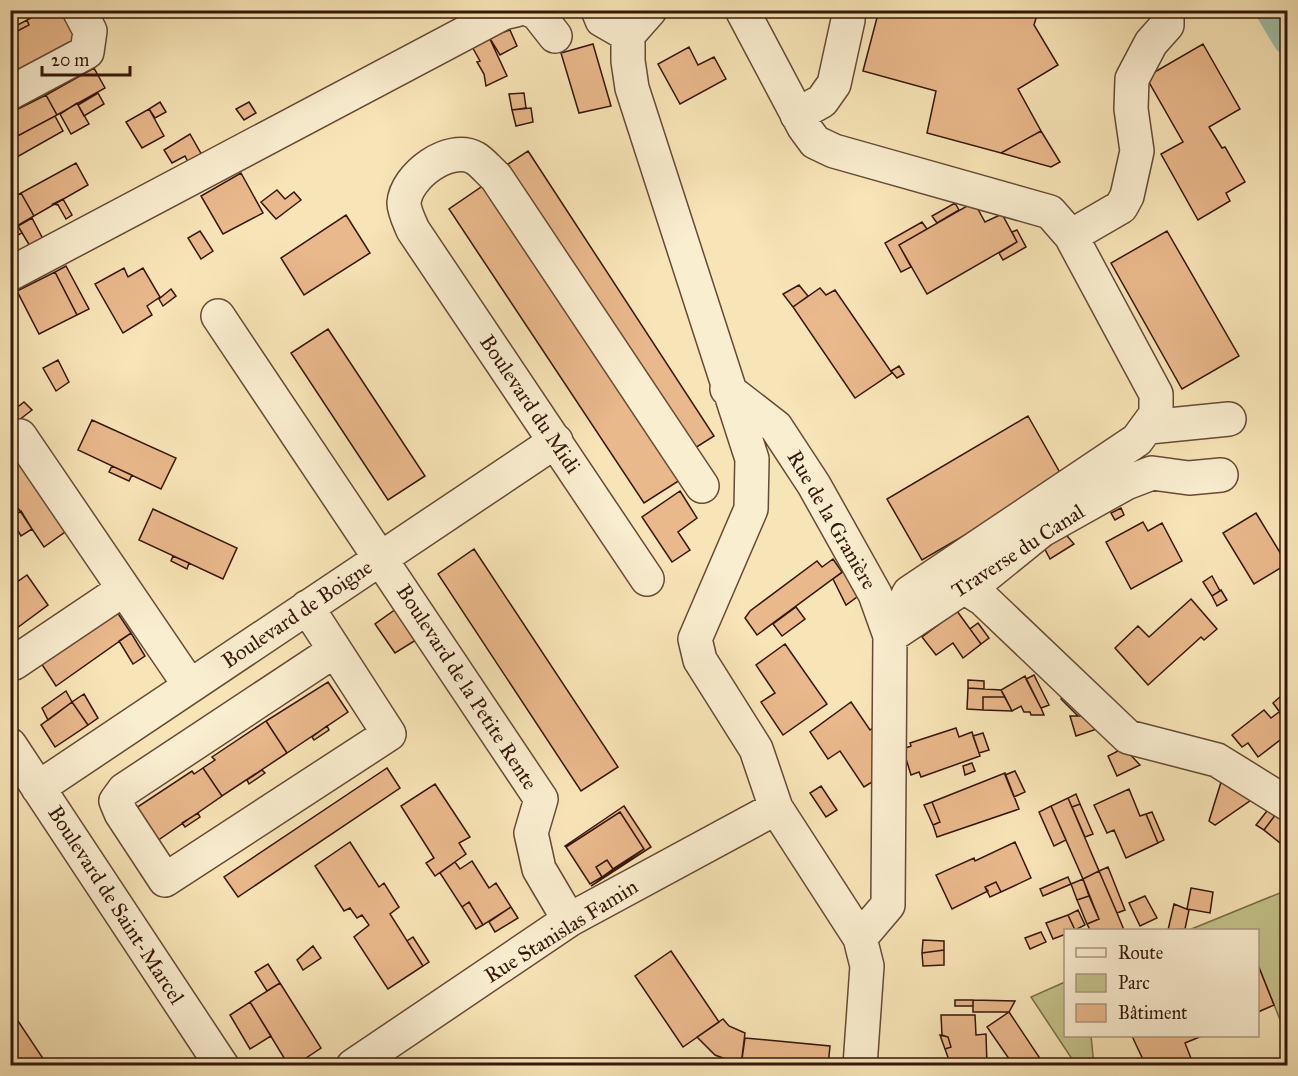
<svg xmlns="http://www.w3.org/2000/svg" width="1298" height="1076" viewBox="0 0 1298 1076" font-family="'IM FELL Great Primer',serif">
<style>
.green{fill:#c4c28a;stroke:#7c6c4a;stroke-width:1.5}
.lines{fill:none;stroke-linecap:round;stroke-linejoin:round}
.canal{stroke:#9ebfaa;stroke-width:30}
.building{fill:#eab98b;stroke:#35160a;stroke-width:1.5}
.minor-casing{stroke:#664a35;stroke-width:36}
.minor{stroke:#faeed0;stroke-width:33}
.labels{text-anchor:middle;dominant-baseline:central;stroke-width:4.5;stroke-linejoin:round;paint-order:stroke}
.street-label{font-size:21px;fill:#35160a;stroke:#faeed0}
</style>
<rect width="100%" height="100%" fill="#f8e5b7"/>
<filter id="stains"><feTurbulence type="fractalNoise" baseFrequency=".00333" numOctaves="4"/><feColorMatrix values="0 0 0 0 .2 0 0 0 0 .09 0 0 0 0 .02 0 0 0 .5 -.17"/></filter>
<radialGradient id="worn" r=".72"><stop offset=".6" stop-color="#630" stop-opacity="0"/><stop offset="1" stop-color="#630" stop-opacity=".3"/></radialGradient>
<!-- green -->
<path class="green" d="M1287 890V1037L1258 965V930H1189Z
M1065 982 1066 1036H1091L1094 1065H1076L1031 997Z"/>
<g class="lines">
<!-- canal -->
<path class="canal" d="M1270 10 1288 40"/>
</g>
<!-- building -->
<path class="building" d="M47 10H66L80 38 10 76V35L29 25 27 20 40 13 42 16 48 13Z
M879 10H1027L1037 15 1034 25 1058 65 1018 89 1041 131 1001 153 927 133 936 91 863 71Z
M27 20 29 25 10 35V29Z
M510 30 517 46 500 55 489 37Z
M489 37 507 76 486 86 484 74 477 62 480 61 470 43Z
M593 44 611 106 579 113 561 53Z
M1203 44 1240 109 1209 127 1222 148 1225 147 1245 182 1226 193 1230 201 1198 220 1161 154 1183 142 1146 77Z
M689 47 698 65 714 57 726 79 680 104 658 64Z
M94 68 105 88 57 115 46 95Z
M98 93 104 104 84 116 78 105Z
M524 93 526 108 512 110 509 94Z
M46 95 57 115 10 140V113Z
M160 102 166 112 155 118 149 109Z
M249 102 256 113 244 120 236 109Z
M77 103 89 124 71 134 60 114Z
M531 108 533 122 516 126 512 110Z
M149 109 164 136 142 148 126 122Z
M55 116 63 131 10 161V140Z
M1041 131 1060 162 1051 167 1001 153Z
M190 134 203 157 189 164 185 156 172 163 164 150Z
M528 151 714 436 692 450 505 166Z
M76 163 88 185 34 216 21 193Z
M241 173 263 213 223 234 201 196Z
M484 185 680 480 644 503 449 209Z
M277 190 285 199 294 192 301 200 276 219 261 202Z
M21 193 34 216 10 230V199Z
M63 199 72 215 66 219 58 205 53 204Z
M974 202 985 222 1002 214 1017 242 927 294 899 245Z
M955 203 959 210 937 223 932 216Z
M346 215 370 253 304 295 281 258Z
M32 218 44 241 31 248 18 226Z
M922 222 927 229 899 245 911 267 901 272 885 243Z
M18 226 22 233 10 239V230Z
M1017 230 1026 247 1003 260 999 253 1017 242 1012 232Z
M200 231 213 251 201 259 188 238Z
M1167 231 1239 356 1182 389 1111 263Z
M66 266 89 309 77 315 55 272Z
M124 268 128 277 143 268 160 297 147 306 152 315 123 333 95 284Z
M55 272 77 315 39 334 17 291Z
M799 285 808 296 793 307 783 294Z
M820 288 826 295 835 290 892 373 855 398 793 307Z
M171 289 176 296 163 306 159 299Z
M328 329 425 476 388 500 291 353Z
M58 360 69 382 56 391 43 368Z
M899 366 904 374 897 378 891 371Z
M24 402 32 410 10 427V413Z
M1028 416 1063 478 922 560 887 499Z
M92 420 176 458 161 489 78 450Z
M10 449 65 532 44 547 10 496Z
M112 466 132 475 129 481 109 472Z
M680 491 697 518 678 532 690 550 672 562 642 517Z
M1121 508 1124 515 1115 520 1111 513Z
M153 509 237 548 223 579 139 540Z
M21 511 32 529 21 536 11 519Z
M1256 513 1287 564 1254 584 1223 533Z
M1143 522 1148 531 1162 523 1182 561 1131 589 1106 542Z
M1062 530 1074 544 1050 559 1040 540Z
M474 549 618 767 581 791 438 574Z
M173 556 189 563 187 569 171 561Z
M833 559 842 572 757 635 745 618 750 611 817 561 822 567Z
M10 561 16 570 10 574Z
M847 569 861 594 846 605 833 579Z
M27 575 48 605 17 628 10 619V587Z
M1212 576 1220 591 1212 596 1203 582Z
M1221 590 1227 600 1217 606 1212 596Z
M1191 599 1217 629 1204 640 1201 637 1148 685 1115 648 1138 626 1149 637Z
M796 607 805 619 782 636 773 624Z
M396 609 416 640 395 653 375 624Z
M957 611 981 644 963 658 953 643 936 655 922 637Z
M117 612 131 633 56 686 41 663Z
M978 623 989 638 981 644 970 629Z
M131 633 145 656 133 664 119 641Z
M785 644 827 704 783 735 761 702 775 693 756 665Z
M1034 675 1049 705 1041 708 1026 679Z
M1025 676 1041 708 1044 715H1031L1030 712H1024L1021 706 1012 711 1001 690Z
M968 680 984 681V689L968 688Z
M328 682 348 712 287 753 266 721Z
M968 688 1001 690 1005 697H983V710L967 709Z
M1070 690 1097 716H1078L1061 699Z
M66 691 72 702 48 720 42 708Z
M84 694 98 718 88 725 72 702Z
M1281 696 1288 706V723L1273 703Z
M983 697H1005L1012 711 983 710Z
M72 702 88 725 55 747 41 725Z
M851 702 870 730 883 720 885 774 864 787 840 751 828 759 810 732Z
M1264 710 1271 718 1279 712 1288 723V734L1258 757 1248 743 1242 747 1232 735Z
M1070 716H1097L1106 726 1076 736Z
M266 721 287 753 222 796 203 768 215 760 212 757Z
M327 726 329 730 314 740 312 737Z
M956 728 959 737 972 732 980 756 921 777 919 772 911 775 903 749 911 746 910 743Z
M983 733 989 750 979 753 973 736Z
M1124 748 1140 765 1117 776 1108 756Z
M972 763 975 771 965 775 963 766Z
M203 768 222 796 157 841 136 808 192 771 194 774Z
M387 768 400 788 238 897 224 877Z
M262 770 265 773 249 784 247 780Z
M1015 771 1025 792 1014 797 1005 775Z
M1005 773 1019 809 937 837 933 825 940 822 932 802Z
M1222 779 1254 798 1215 825 1209 821Z
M435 784 470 837 459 843 466 854 435 876 426 863 434 858 401 806Z
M821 786 837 810 826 817 810 793Z
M1129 789 1140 816 1146 814 1158 843 1126 858 1114 830 1107 833 1094 805Z
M1076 794 1080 804 1072 807 1068 798Z
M1068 798 1099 871 1083 879 1051 806Z
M932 802 940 822 933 825 924 805Z
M1274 802 1282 806 1264 830 1256 825Z
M1080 804 1093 834 1085 837 1072 807Z
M624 806 651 847 591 886 644 849 620 812 566 847 565 846Z
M1051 806 1066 840 1054 846 1039 812Z
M1282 806 1288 811 1285 847 1264 830Z
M620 812 644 849 613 869 607 860 596 867 602 877 590 884 566 847Z
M1152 812 1164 840 1158 843 1146 814Z
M198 813 200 817 185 827 182 823Z
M350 842 379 887 384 883 399 907 390 914 423 966 388 989 354 937 369 925 362 915 357 918 350 908 344 911 315 866Z
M1015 842 1031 878 1001 892 996 882 985 887 988 891 952 909 936 875 974 858 975 861Z
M607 860 613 869 602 877 596 867Z
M472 861 489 888 496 883 511 907 483 925 469 902 462 907 440 873 455 862 460 869Z
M1108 867 1125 910 1117 913 1099 871Z
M1099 871 1117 913 1124 930H1090L1087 924 1099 919 1083 879Z
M1068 877 1071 884 1043 896 1040 889Z
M1083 879 1089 896 1077 900 1071 884Z
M996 882 1001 892 990 897 985 887Z
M1191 888 1213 892 1210 913 1187 909Z
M1089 896 1099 919 1087 924 1077 900Z
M1145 896 1157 918 1140 926 1129 903Z
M469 902 483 925 476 929 462 907Z
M1174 904 1189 910 1185 929 1168 930Z
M511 907 518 918 495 932 489 922Z
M1078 910 1085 925 1075 930 1068 915Z
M1068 915 1075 930H1066V934L1053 939 1046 923Z
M1041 932 1046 942 1030 949 1025 938Z
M413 937 429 962 423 966 407 941Z
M923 940 944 941V950L922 953Z
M313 946 321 958 303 970 297 960Z
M944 950V965L923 966 922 953Z
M671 951 719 1022 683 1047 635 976Z
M268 964 280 983 267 991 255 972Z
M1258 965 1274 1005 1258 1012Z
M280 983 321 1048 294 1066H289L250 1002Z
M955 1000H973V1006H955Z
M973 1000 1015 1001 1009 1012H973Z
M250 1002 271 1036 250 1049 230 1015Z
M10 1009 48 1066H10Z
M1009 1012 1045 1066H1014L987 1027Z
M941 1015H975L976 1035 986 1034 987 1066H951L945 1049 951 1047 948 1037 942 1035Z
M723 1019 729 1026 745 1033 741 1065 715 1055 697 1037Z
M940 1035 948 1037 951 1047 945 1049Z
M1132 1036H1202L1185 1043 1194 1066H1146Z
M745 1038 830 1046 828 1066H741Z
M1009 1059 1014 1066H993Z"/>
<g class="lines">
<!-- minor casing -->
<g class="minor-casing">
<path id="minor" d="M530 10 537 13 555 36
M598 10 602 20 628 35
M650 10 628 35V61L632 88 752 459 751 509 695 639 700 660 756 749 776 808 860 938 867 966 860 1066
M742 10 804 127 815 142 834 151 1050 212 1071 236 1156 394V414L1137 440 909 593 890 636
M10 93 87 52 90 31 79 10
M797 115 822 101 834 84 848 20
M1071 236 1121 207 1127 196 1137 151 1131 109 1132 79 1151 43 1167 25V10
M10 274 503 13 516 10
M218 316 541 799 531 833 539 869 569 920
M727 389 776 427 814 485 875 594 890 636 888 905 860 938
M1149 427 1229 419
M20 436 190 686
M647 579 413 230C410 223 404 211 404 203 406 176 449 144 475 158 482 162 490 172 496 177L702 486
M964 587 983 599 1128 737 1217 760 1288 804
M307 607 389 734 165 880 121 813 116 801 124 790 334 651
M892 635 964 587 979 581 1042 530 1126 483 1152 473 1189 478 1221 475
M14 663 124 589
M10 745 222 1066
M38 788 556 441
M353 1066 569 920 776 808"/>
</g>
<!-- minor -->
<use href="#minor" class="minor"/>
</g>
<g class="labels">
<!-- street labels -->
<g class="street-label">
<text transform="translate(530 404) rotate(56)">Boulevard du Midi</text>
<text transform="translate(832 520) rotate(60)">Rue de la Granière</text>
<text transform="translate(1018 551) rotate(-33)">Traverse du Canal</text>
<text transform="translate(297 614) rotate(-34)">Boulevard de Boigne</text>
<text transform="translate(467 687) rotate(57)">Boulevard de la Petite Rente</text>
<text transform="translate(116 905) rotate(57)">Boulevard de Saint-Marcel</text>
<text transform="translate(561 931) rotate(-32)">Rue Stanislas Famin</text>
</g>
</g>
<!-- margin -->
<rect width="1298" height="1076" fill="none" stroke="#f8e5b7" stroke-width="36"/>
<rect x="12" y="12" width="1274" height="1052" fill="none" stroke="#35160a" stroke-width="3"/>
<rect x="18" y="18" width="1262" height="1040" fill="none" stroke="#35160a" stroke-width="1.5"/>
<!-- legend -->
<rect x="1064" y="929" width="195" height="108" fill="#faeed0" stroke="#ab9881" stroke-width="1.5"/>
<rect x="1076" y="948" width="30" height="9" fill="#faeed0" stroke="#ab9881" stroke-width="1.5"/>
<text x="1118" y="959" font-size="18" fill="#35160a">Route</text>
<rect x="1076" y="974" width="30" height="18" fill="#c4c28a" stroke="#ab9881" stroke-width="1.5"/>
<text x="1118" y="989" font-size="18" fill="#35160a">Parc</text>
<rect x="1076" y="1004" width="30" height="18" fill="#eab98b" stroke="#ab9881" stroke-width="1.5"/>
<text x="1118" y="1019" font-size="18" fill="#35160a">Bâtiment</text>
<!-- scale -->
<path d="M42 66v9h88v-9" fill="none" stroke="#35160a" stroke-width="3"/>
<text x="51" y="66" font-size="18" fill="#35160a" stroke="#faeed0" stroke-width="4.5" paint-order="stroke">20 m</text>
<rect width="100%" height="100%" filter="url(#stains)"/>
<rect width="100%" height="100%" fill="url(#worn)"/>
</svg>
